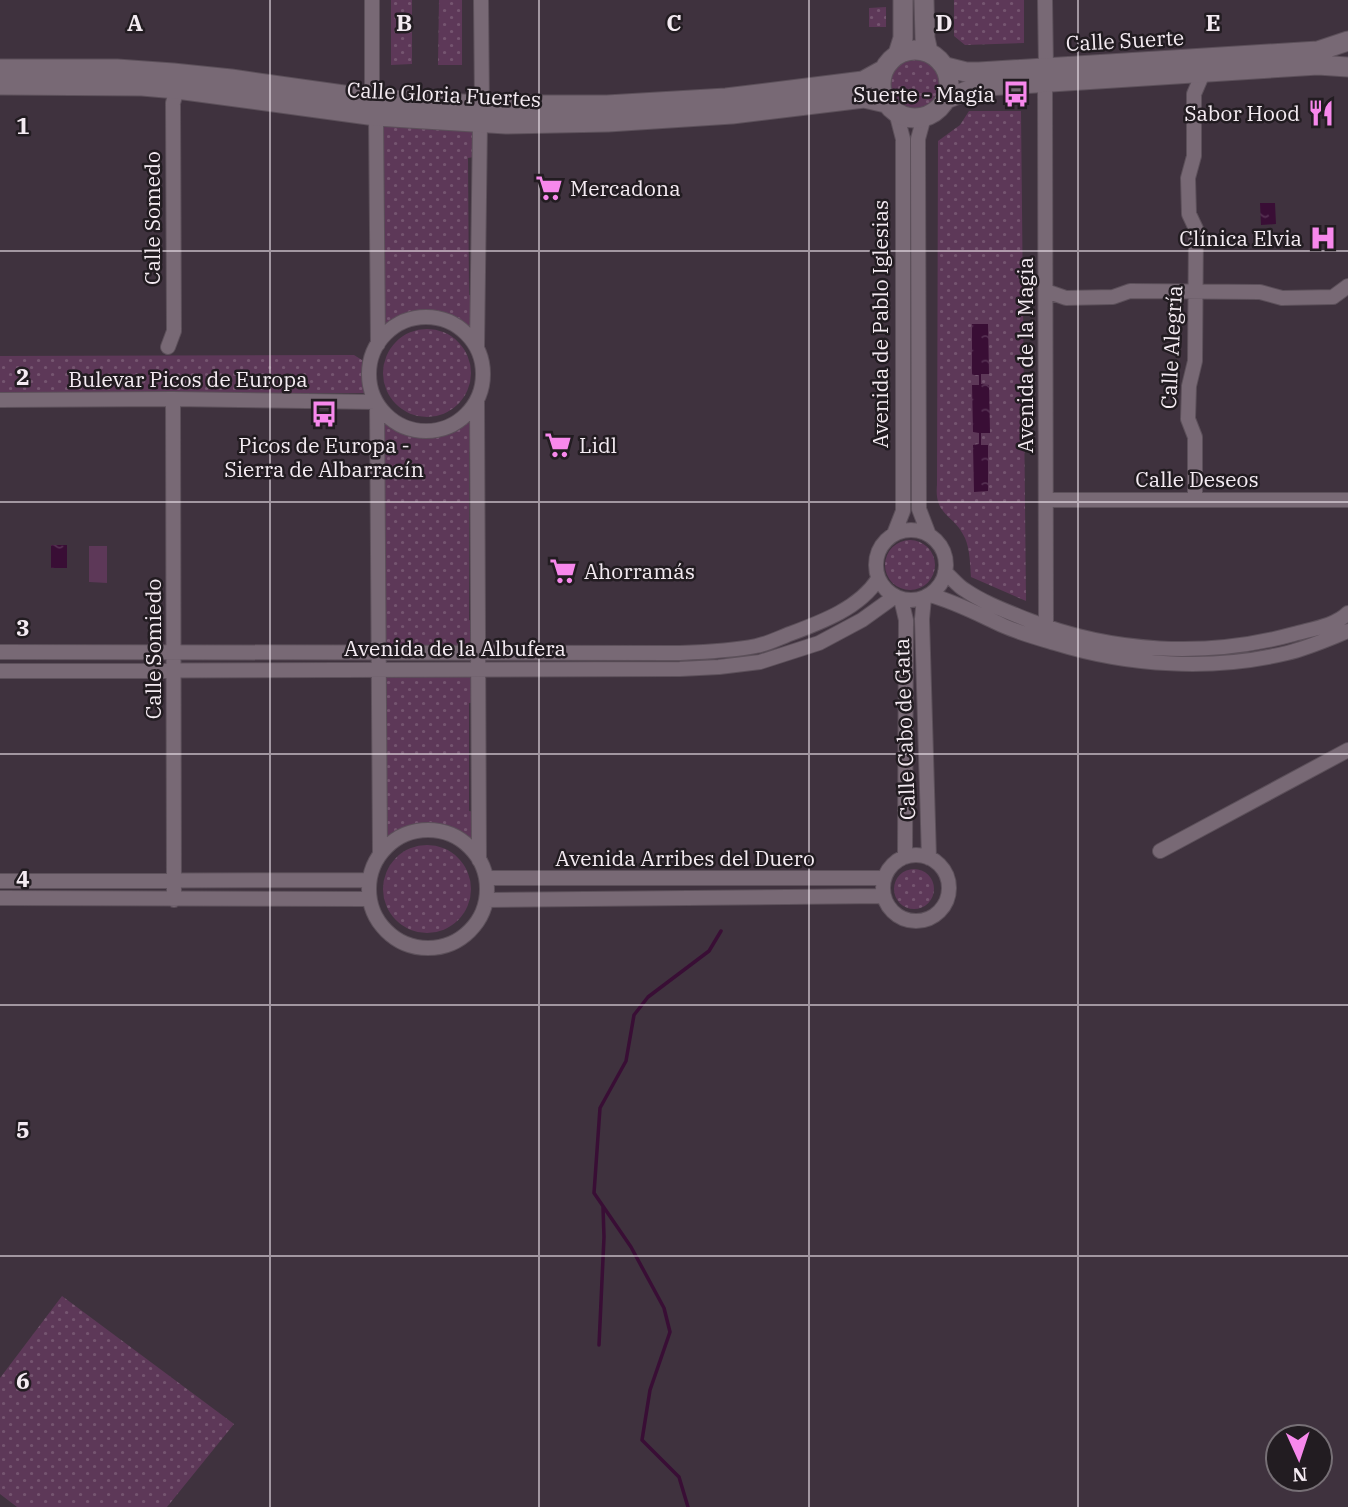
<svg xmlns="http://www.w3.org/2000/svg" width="1348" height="1507" viewBox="0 0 1348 1507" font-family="'IBM Plex Serif',serif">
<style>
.green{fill:url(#green-dots)}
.pitch{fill:#5d3858}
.water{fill:url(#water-ripples)}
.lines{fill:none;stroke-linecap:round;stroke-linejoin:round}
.stream{stroke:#390e35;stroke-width:3.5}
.street-casing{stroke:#5c505a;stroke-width:16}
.secondary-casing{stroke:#5c505a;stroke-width:21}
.street{stroke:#786975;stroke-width:14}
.secondary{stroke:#786975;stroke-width:19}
.grid{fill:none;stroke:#f4ebf2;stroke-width:2;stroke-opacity:0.55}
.labels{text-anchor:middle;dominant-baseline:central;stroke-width:5;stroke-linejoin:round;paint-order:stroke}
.street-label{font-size:21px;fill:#f4ebf2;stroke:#221c21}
.poi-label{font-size:21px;fill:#f4ebf2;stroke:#221c21;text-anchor:end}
.grid-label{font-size:23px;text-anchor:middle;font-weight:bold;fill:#f4ebf2;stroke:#221c21;stroke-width:5;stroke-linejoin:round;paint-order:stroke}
</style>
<defs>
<pattern id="green-dots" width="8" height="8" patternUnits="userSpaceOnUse" patternTransform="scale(1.75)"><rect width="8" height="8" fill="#5d3858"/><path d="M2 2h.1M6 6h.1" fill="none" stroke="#755570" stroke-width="1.8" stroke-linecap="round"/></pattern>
<pattern id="water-ripples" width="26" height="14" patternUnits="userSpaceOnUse" patternTransform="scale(1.75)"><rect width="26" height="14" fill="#390e35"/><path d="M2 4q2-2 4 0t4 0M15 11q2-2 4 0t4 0" fill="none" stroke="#563153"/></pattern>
</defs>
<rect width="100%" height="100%" fill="#3f323e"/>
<!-- green -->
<path class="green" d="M391 0H412V64L391 65Z
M439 0H462V65H438Z
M954 0H1024V43L965 45 954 36Z
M886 7V27H869V8Z
M891 84a24 24 0 1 1 48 0a24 24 0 1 1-48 0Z
M969 111H1021L1026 601 971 577C970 564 970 550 965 538 954 514 934 516 937 485L938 141 960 125Z
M381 124 472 131 474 157 468 158 469 295 473 296 474 332C442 301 413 306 382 332V298H385L384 153H381Z
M383 373a44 44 0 1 1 88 0a44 44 0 1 1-88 0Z
M354 355 362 360 364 393H0V356Z
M473 416 474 451 469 452V620L474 621 473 647H381L385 622V452L382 450 381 417C412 441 444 445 473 416Z
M885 565a25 25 0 1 1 50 0a25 25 0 1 1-50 0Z
M384 676H469L473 679V703H469V811L475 812 474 846C447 822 410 818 383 846Z
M383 889a44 44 0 1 1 88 0a44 44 0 1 1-88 0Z
M894 889a20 20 0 1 1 40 0a20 20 0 1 1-40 0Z
M62 1296 234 1424 167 1507H17L0 1494V1378Z"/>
<!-- pitch -->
<path class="pitch" d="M89 546H107V583L89 582Z"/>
<!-- water -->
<path class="water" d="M1260 203H1275L1276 224 1261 225Z
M972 324H988L989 374H981V384L989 385 990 433H981V445H988V491L974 492 973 445 979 444V433L973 432 972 385H979V375H972Z
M51 545H67V568H51Z"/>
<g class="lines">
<!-- stream -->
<path class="stream" d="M599 1345 604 1237 603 1207
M688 1507 679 1477 642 1440 650 1390 670 1332 664 1308 631 1247 594 1193 600 1108 626 1061 634 1015 648 997 709 951 721 931"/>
<!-- street casing -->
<g class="street-casing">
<path id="street" d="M372 0V99
M481 0 482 105
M1045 0 1046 67
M1045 84 1046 627
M376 116 378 344
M924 117 918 139V146L919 509 929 535
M1046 291 1066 298 1113 297 1130 291 1260 292 1282 298 1333 297 1348 286
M369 374a57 57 0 1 1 114 0a57 57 0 1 1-114 0Z
M168 347 174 331 173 103 177 89
M477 347 480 123
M173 399 174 900
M0 400 173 399 376 402
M477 401 479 860
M377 404 380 854
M1046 500H1348
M1195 500V437L1188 419 1189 386 1195 361 1196 229 1189 214 1188 178 1194 156V94L1203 73
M876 565a35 35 0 1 1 70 0a35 35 0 1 1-70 0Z
M894 534 903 511V139L896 112
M945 572C952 578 958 586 965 590 984 603 1006 611 1028 620 1112 653 1206 658 1294 634 1312 629 1335 626 1348 613
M930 595C956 602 980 615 1004 626 1020 633 1038 638 1055 643 1129 666 1212 671 1287 653 1308 648 1328 639 1348 631
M924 598 922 619 929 858
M901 599 906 620 905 857
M0 652 680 653C706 652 731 651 756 646 767 644 777 639 787 635 819 623 859 609 878 579
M0 671 680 669 719 667 760 662 819 643 862 620 894 597
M369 889a59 59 0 1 1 118 0a59 59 0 1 1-118 0Z
M1160 851 1348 750
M883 888a33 33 0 1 1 66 0a33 33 0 1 1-66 0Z
M486 878H884
M0 881 369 880
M0 898 369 899
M486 900 884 896"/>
</g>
<!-- secondary casing -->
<g class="secondary-casing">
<path id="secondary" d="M924 0 925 38 928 52
M881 84a34 34 0 1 1 68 0a34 34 0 1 1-68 0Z
M898 54 903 38V0
M946 67 966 72H979L1318 51 1348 41
M0 69H117L173 73 231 79 372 99 482 105H607L726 98 863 81 883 70
M0 85 142 86 177 89 376 116 506 124 608 122 732 114 864 98 886 103
M946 99 967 91 988 86 1318 65 1348 67"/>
</g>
<!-- street -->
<use href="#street" class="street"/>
<!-- secondary -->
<use href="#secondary" class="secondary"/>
</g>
<!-- grid -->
<path class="grid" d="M270 0V1507M539 0V1507M809 0V1507M1078 0V1507M0 251H1348M0 502H1348M0 754H1348M0 1005H1348M0 1256H1348"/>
<!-- icons -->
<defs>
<g id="bus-bare" transform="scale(2.1)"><path d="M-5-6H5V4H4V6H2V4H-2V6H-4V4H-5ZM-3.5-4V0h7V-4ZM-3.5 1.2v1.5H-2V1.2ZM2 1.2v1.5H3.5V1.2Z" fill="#f788ec" stroke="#221c21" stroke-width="2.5" paint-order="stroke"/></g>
<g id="restaurant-bare" transform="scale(2.1)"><path d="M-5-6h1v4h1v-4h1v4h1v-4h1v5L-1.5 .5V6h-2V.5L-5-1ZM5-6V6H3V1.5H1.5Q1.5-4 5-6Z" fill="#f788ec" stroke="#221c21" stroke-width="2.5" paint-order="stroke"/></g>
<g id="supermarket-bare" transform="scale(2.1)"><path d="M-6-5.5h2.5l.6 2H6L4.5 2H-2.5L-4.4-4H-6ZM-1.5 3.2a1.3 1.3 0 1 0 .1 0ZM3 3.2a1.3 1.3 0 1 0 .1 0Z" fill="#f788ec" stroke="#221c21" stroke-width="2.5" paint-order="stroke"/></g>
<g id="hospital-bare" transform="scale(2.1)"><path d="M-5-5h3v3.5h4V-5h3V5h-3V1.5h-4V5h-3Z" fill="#f788ec" stroke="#221c21" stroke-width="2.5" paint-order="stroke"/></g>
</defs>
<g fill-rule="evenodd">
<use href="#bus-bare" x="1016" y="94"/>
<use href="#restaurant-bare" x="1321" y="113"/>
<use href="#supermarket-bare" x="549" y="188"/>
<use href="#hospital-bare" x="1323" y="238"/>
<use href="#bus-bare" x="324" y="414"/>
<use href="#supermarket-bare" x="558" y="445"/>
<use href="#supermarket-bare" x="563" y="571"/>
</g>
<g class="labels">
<!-- street labels -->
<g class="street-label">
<text transform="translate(1125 40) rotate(-3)">Calle Suerte</text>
<text transform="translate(444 94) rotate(3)">Calle Gloria Fuertes</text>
<text transform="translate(152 218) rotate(-90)">Calle Somedo</text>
<text transform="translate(880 324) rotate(-90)">Avenida de Pablo Iglesias</text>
<text transform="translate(1171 347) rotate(-87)">Calle Alegría</text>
<text transform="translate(1025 355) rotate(-90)">Avenida de la Magia</text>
<text x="188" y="379">Bulevar Picos de Europa</text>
<text x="1197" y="479">Calle Deseos</text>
<text x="455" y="648">Avenida de la Albufera</text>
<text transform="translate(153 649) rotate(-90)">Calle Somiedo</text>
<text transform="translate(904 729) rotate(-92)">Calle Cabo de Gata</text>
<text x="685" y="858">Avenida Arribes del Duero</text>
</g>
<!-- poi labels -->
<g class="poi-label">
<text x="995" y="94">Suerte - Magia</text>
<text x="1300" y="113">Sabor Hood</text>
<text x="570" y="188" text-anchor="start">Mercadona</text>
<text x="1302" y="238">Clínica Elvia</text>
<text x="324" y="445" text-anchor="middle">Picos de Europa -<tspan x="324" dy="24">Sierra de Albarracín</tspan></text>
<text x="579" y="445" text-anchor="start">Lidl</text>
<text x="584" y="571" text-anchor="start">Ahorramás</text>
</g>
</g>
<g class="grid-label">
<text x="135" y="31">A</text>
<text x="404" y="31">B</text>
<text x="674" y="31">C</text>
<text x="944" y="31">D</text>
<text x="1213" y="31">E</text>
<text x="23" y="134">1</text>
<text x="23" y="385">2</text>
<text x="23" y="636">3</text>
<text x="23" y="887">4</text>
<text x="23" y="1138">5</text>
<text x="23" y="1389">6</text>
</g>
<!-- north arrow -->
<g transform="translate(1299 1458) rotate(177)"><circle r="33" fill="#221c21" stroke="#766f75" stroke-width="2"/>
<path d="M0-5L12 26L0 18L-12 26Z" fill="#f788ec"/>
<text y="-10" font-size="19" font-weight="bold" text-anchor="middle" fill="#f4ebf2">N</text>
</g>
</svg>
